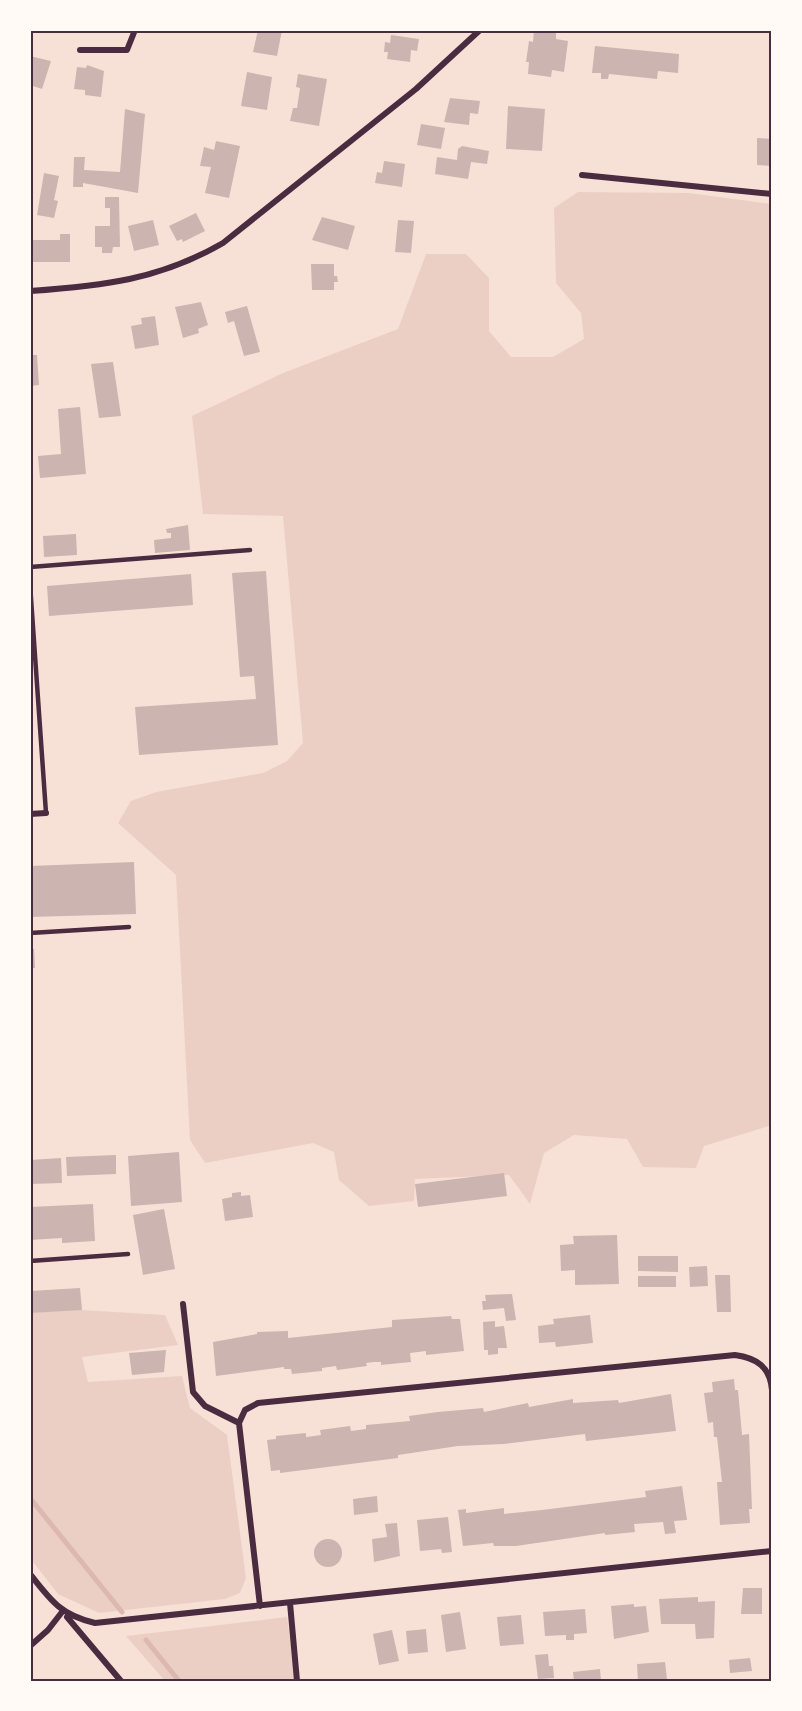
<svg xmlns="http://www.w3.org/2000/svg" width="802" height="1711" viewBox="0 0 802 1711" font-family="Raleway,sans-serif">
<style>
.green{fill:#ebcfc5}
.lines{fill:none;stroke-linecap:round;stroke-linejoin:round}
.stream{stroke:#dcb8b0;stroke-width:5}
.building{fill:#ccb4b1}
.service{stroke:#4a2c40;stroke-width:4.5}
.minor{stroke:#4a2c40;stroke-width:6}
.neatline{fill:none;stroke:#4a2c40;stroke-width:2}
</style>
<rect width="100%" height="100%" fill="#f7e1d7"/>
<!-- green -->
<path class="green" d="M578 192 689 193 772 204V1125L704 1146 696 1168 643 1167 627 1139 574 1135 544 1153 530 1204 509 1175 415 1179 414 1201 369 1206 339 1180 334 1152 313 1143 205 1163 190 1140 176 875 118 823 131 801 156 792 263 773 287 761 303 743 283 516 203 514 192 416 283 373 398 329 426 254H466L489 278V331L511 357H553L584 339 581 313 556 283 554 208Z
M30 1307 165 1315 178 1345 82 1357 88 1382 182 1376 190 1408 227 1435 246 1578 240 1593 225 1599 99 1613 58 1594 30 1558Z
M287 1617 296 1681H165L126 1636Z"/>
<g class="lines">
<!-- stream -->
<path class="stream" d="M30 1498 122 1612
M146 1640 179 1681"/>
</g>
<!-- building -->
<path class="building" d="M258 30H282L277 56 253 52Z
M534 30 556 33V39L568 41 564 72 552 70 551 77 528 74 529 62H526L529 41 533 42Z
M391 35 419 39 417 51 411 50 410 62 387 59 388 52H384L385 42 390 43Z
M595 46 679 54 678 73 658 71 657 79 609 74 608 79H601V73H592Z
M30 56 51 61 42 89 30 85Z
M87 65 104 71 101 97 85 95V90L74 89 77 67 86 68Z
M247 72 272 77 267 110 241 106Z
M298 74 327 79 319 126 290 121 293 108H297L300 88 296 87Z
M450 98 480 101 478 114 470 113 469 125 444 122Z
M508 106 545 109 542 151 506 149Z
M125 109 145 114 138 193 83 183V187H73L74 157H85L84 170 120 172Z
M421 124 445 128 441 149 417 145Z
M757 138 772 139V166L757 165Z
M216 141 240 146 229 198 205 193 211 167 200 166 204 147 214 150Z
M462 146 489 151 487 164 471 162 468 179 435 174 437 157 457 160 458 149Z
M384 161 405 164 402 187 375 183 377 172 382 173Z
M44 173 59 176 54 200 58 201 54 218 37 215Z
M105 197H119L120 247H113L112 253H102V247H95V226H110V208H105Z
M196 213 205 231 183 242 182 239 177 241 169 226Z
M322 217 355 226 348 250 312 240Z
M153 220 159 245 134 251 128 226Z
M398 220 414 221 411 253 395 252Z
M60 234H70V262H30V235H33V240H60Z
M311 264H334V276H337L338 282H334V290H312Z
M201 302 208 325 198 329 199 333 183 338 175 307Z
M247 306 260 352 244 356 234 321 228 323 225 312Z
M155 316 159 345 135 349 131 326 142 324 141 318Z
M30 355H37L39 385 30 386Z
M113 362 121 416 99 418 91 364Z
M80 407 86 474 40 478 38 456 61 454 58 409Z
M188 525 190 550 155 553 154 540 171 538V533H167L166 529Z
M76 534 77 555 44 557 43 536Z
M266 571 278 745 139 755 135 707 256 699 254 676 240 677 232 573Z
M191 574 193 605 49 616 47 586Z
M134 862 136 914 30 917V866Z
M30 949H34L35 968H30Z
M179 1152 182 1202 131 1206 128 1156Z
M116 1155V1174L67 1176 66 1157Z
M61 1158 62 1183 30 1184V1160Z
M504 1173 507 1196 418 1207 415 1184Z
M241 1192V1196L250 1195 253 1217 225 1221 222 1199 232 1197V1193Z
M93 1204 95 1241 62 1243V1238L30 1240V1207Z
M164 1209 175 1269 143 1275 133 1215Z
M617 1235 619 1284 575 1285V1270L561 1271 560 1245 574 1244 573 1236Z
M638 1256H678V1272L638 1271Z
M707 1266 708 1286 690 1287 689 1267Z
M715 1275H730L731 1312H717Z
M638 1276H676V1287H638Z
M80 1288 82 1310 30 1313V1291Z
M512 1294 516 1320 506 1321 504 1308 483 1310 482 1301H486L485 1295Z
M590 1315 593 1343 556 1347 555 1342 539 1343 538 1326 554 1324 553 1319Z
M451 1316 452 1319H460L464 1351 426 1355V1351L410 1353 411 1362 381 1365V1362H374L366 1363 367 1366 337 1370 336 1366 322 1368V1371L292 1374 291 1369H284V1367L216 1376 213 1342 257 1334V1332L288 1331V1338L392 1327V1320Z
M495 1321V1327L504 1326 507 1348H498V1354L488 1355V1350H484L483 1322Z
M166 1350 164 1372 132 1375 129 1353Z
M734 1379 735 1390H738L742 1435 749 1434 752 1509H749L750 1523 720 1525 717 1482H722L717 1437H714L713 1422 708 1423 704 1393 713 1392 712 1382Z
M671 1394 676 1431 586 1441 585 1434 503 1444 458 1446 398 1455V1458L280 1473V1470L271 1471 267 1440 276 1439V1436L306 1433V1437L314 1436 321 1435 320 1430 350 1426 351 1431 366 1429V1425L410 1421 409 1416 438 1412 483 1408 484 1412 528 1403 529 1407 573 1399V1403L618 1400 619 1403Z
M682 1486 687 1520 674 1521 676 1533 665 1534 663 1522 649 1523 634 1524 635 1532 605 1535V1533L516 1546H494L493 1543 463 1546 458 1510 466 1509V1513L504 1508V1514L542 1510 646 1497 645 1491Z
M377 1496 378 1512 354 1515 353 1499Z
M448 1517 452 1552 442 1553 441 1549 420 1551 417 1520Z
M397 1523 400 1556 374 1562 372 1539 387 1537 385 1524Z
M314 1553a14 14 0 1 1 28 0a14 14 0 1 1-28 0Z
M743 1588H762V1614H741Z
M698 1597V1602L715 1601 714 1638 696 1639 695 1624H661L659 1599Z
M634 1604V1607L646 1606 649 1632 614 1639 611 1606Z
M585 1609 587 1633 574 1634V1640H566V1635L545 1636 543 1612Z
M460 1612 466 1649 446 1652 441 1615Z
M521 1615 524 1644 500 1646 497 1617Z
M426 1629 428 1652 408 1654 406 1631Z
M392 1630 399 1661 379 1665 373 1634Z
M548 1654 549 1666H553L554 1678 538 1679 535 1655Z
M750 1658 752 1671 730 1673 729 1660Z
M665 1662 667 1679 638 1681 637 1664Z
M600 1669 601 1681H574L573 1672Z"/>
<g class="lines">
<!-- service -->
<path class="service" d="M30 567 250 550
M30 584 46 813
M30 933 129 927
M30 1261 128 1254"/>
<!-- minor -->
<path class="minor" d="M80 50H127L135 30
M582 175 772 194
M30 291C102 286 159 280 223 243L416 89 480 30
M30 814 46 813
M183 1304 193 1392 205 1406 239 1423
M30 1574C51 1601 61 1615 95 1623L772 1551
M290 1603 297 1681
M260 1606 239 1423 245 1410 258 1403 735 1355C757 1358 770 1367 772 1390
M67 1617 121 1681
M30 1646 48 1630 62 1612"/>
</g>
<!-- border -->
<rect width="802" height="1711" fill="none" stroke="#fffaf5" stroke-width="63"/>
<rect x="32" y="32" width="738" height="1648" class="neatline"/>
</svg>
